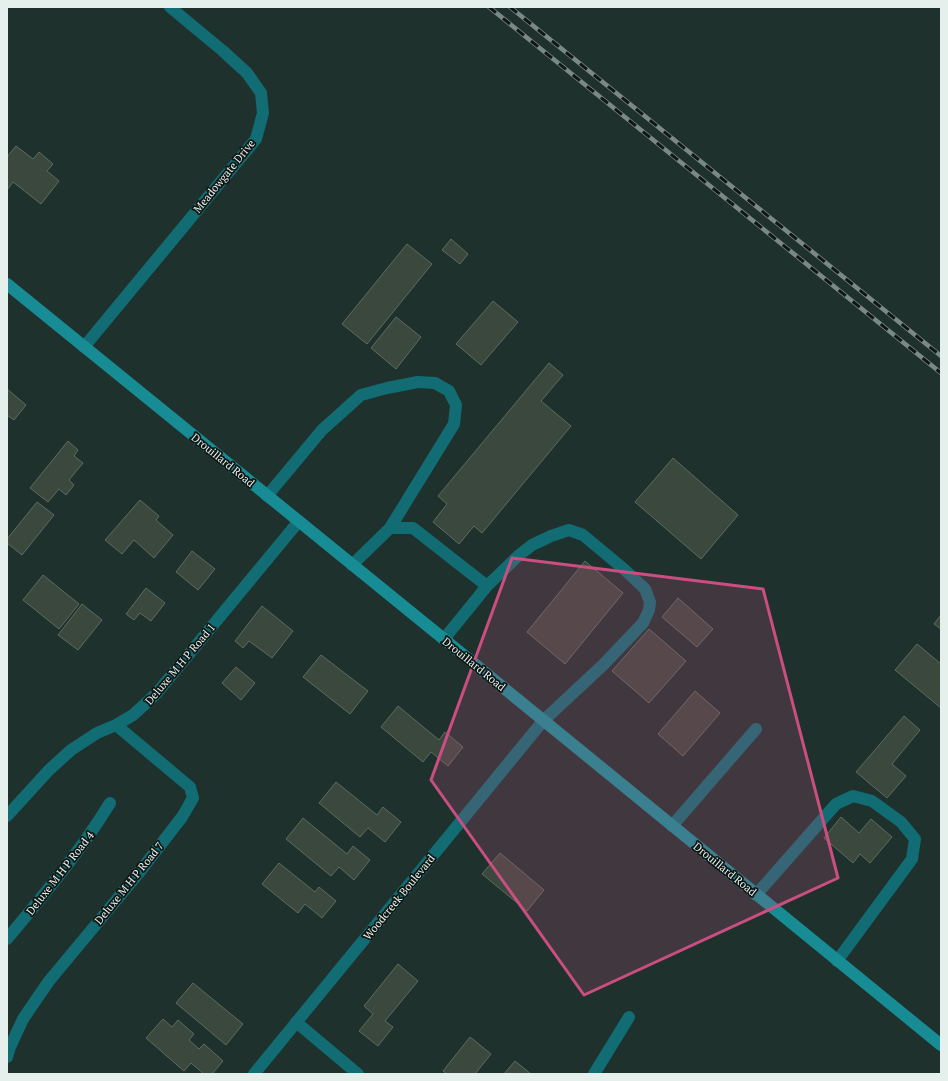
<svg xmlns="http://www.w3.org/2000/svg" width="948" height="1081" viewBox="0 0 948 1081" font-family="'PT Serif',serif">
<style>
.building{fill:#3a483e;stroke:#5e6c61}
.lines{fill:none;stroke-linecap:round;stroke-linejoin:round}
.lane{stroke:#116c73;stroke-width:12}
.street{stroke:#116c73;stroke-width:12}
.secondary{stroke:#178c95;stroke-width:12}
.rail-casing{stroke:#7a8985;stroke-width:4.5}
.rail{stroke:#0f1715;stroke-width:3;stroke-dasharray:9;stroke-linecap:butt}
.marked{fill:#cb4e80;fill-opacity:0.2;stroke:#cb4e80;stroke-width:3;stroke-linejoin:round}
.labels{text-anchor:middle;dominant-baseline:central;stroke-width:3.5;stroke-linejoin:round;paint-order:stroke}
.street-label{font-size:11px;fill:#e5f0ed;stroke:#0f1715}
</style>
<rect width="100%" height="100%" fill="#1f312d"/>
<!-- building -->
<path class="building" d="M16 146 33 159 39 152 53 164 47 171 59 181 41 204 13 182 7 190V157Z
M451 239 468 254 460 264 442 250Z
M407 244 432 264 367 344 342 324Z
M493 301 518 322 481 365 456 344Z
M396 317 421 337 396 369 371 348Z
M549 363 563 375 541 401 571 426 482 533 474 526 459 544 433 522 447 504 438 496Z
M7 389 26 405 14 420 7 415Z
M68 441 78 450 74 456 83 463 69 480 74 485 66 495 59 489 48 502 30 488Z
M673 458 738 515 701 559 635 502Z
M140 500 159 516 156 520 173 535 154 558 134 540 122 554 105 540Z
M37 502 54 515 22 555 7 543V539Z
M192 551 215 569 198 590 176 572Z
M585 561 623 593 565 664 527 632Z
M43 575 79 604 59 629 23 600Z
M146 588 165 603 151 621 140 613 134 620 126 614Z
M678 598 713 629 697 647 662 617Z
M82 604 102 620 78 650 58 635Z
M262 606 293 631 272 658 249 641 243 648 235 641Z
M941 615V629L934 624Z
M649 629 686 661 649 703 612 671Z
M917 644 941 664V708L895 670Z
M321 655 368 691 350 714 303 677Z
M236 667 255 683 241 700 222 683Z
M695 691 720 713 683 756 658 734Z
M398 706 439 740 445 732 463 747 448 766 431 752 423 762 381 727Z
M904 716 920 730 892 764 906 776 887 798 856 772Z
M336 782 377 815 383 807 401 822 385 842 368 828 360 837 319 803Z
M841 817 859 833 871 819 892 837 870 863 860 854 853 863 824 838Z
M303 818 347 854 353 846 370 860 354 880 339 867 331 876 286 839Z
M500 853 544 890 527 911 482 874Z
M279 863 315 892 319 887 336 901 322 918 305 904 298 913 262 884Z
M398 964 418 981 385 1021 393 1027 378 1046 359 1031 373 1014 364 1006Z
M193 983 243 1024 226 1045 176 1003Z
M163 1019 172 1027 178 1020 194 1034 189 1040 199 1049 204 1044 223 1061 212 1074H204L191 1063 184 1071 146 1038Z
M470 1037 491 1054 475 1074H447L443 1071Z
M515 1061 531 1074H504Z"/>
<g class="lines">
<!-- lane -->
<path class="lane" d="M267 496 322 430 361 395 387 388 418 382 435 383 449 391 456 405 454 424 390 528
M352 565 390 528H413L487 586 444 639
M487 586 518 556 532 545 551 536 569 530 583 535 625 570 645 589 650 602 649 610 643 623 603 665 543 721
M7 816 49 770 71 750 97 733 116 725 133 715 156 694 299 521
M672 826 756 729
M756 895 836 804 853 796 872 801 901 822 915 839 912 859 837 961
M7 939C43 896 80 852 110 803
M7 1057 10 1047 23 1019 49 981 138 874 182 817 193 798 190 787 116 725"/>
<!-- street -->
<path class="street" d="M84 347 256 139 263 113 261 93 247 73 223 51 170 7
M296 1022 358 1074
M254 1074 543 721
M594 1074 629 1017"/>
<!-- secondary -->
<path class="secondary" d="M7 284 434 631 941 1045"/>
<!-- rail casing -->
<g class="rail-casing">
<path id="rail" d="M489 7 941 373
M510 7 941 356"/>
</g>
<!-- rail -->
<use href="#rail" class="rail"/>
</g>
<!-- marked area -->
<path class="marked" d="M512 558 763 589 838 878 584 995 431 780Z"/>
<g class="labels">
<!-- street labels -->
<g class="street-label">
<text transform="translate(224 176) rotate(-51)">Meadowgate Drive</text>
<text transform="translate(223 460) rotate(39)">Drouillard Road</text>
<text transform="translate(180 664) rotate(-50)">Deluxe M H P Road 1</text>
<text transform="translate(474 664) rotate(39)">Drouillard Road</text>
<text transform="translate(725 869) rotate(39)">Drouillard Road</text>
<text transform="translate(60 873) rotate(-52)">Deluxe M H P Road 4</text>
<text transform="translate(129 883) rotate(-51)">Deluxe M H P Road 7</text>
<text transform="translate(399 897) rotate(-51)">Woodcreek Boulevard</text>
</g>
</g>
<!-- border -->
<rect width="948" height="1081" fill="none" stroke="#e5f0ed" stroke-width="16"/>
</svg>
